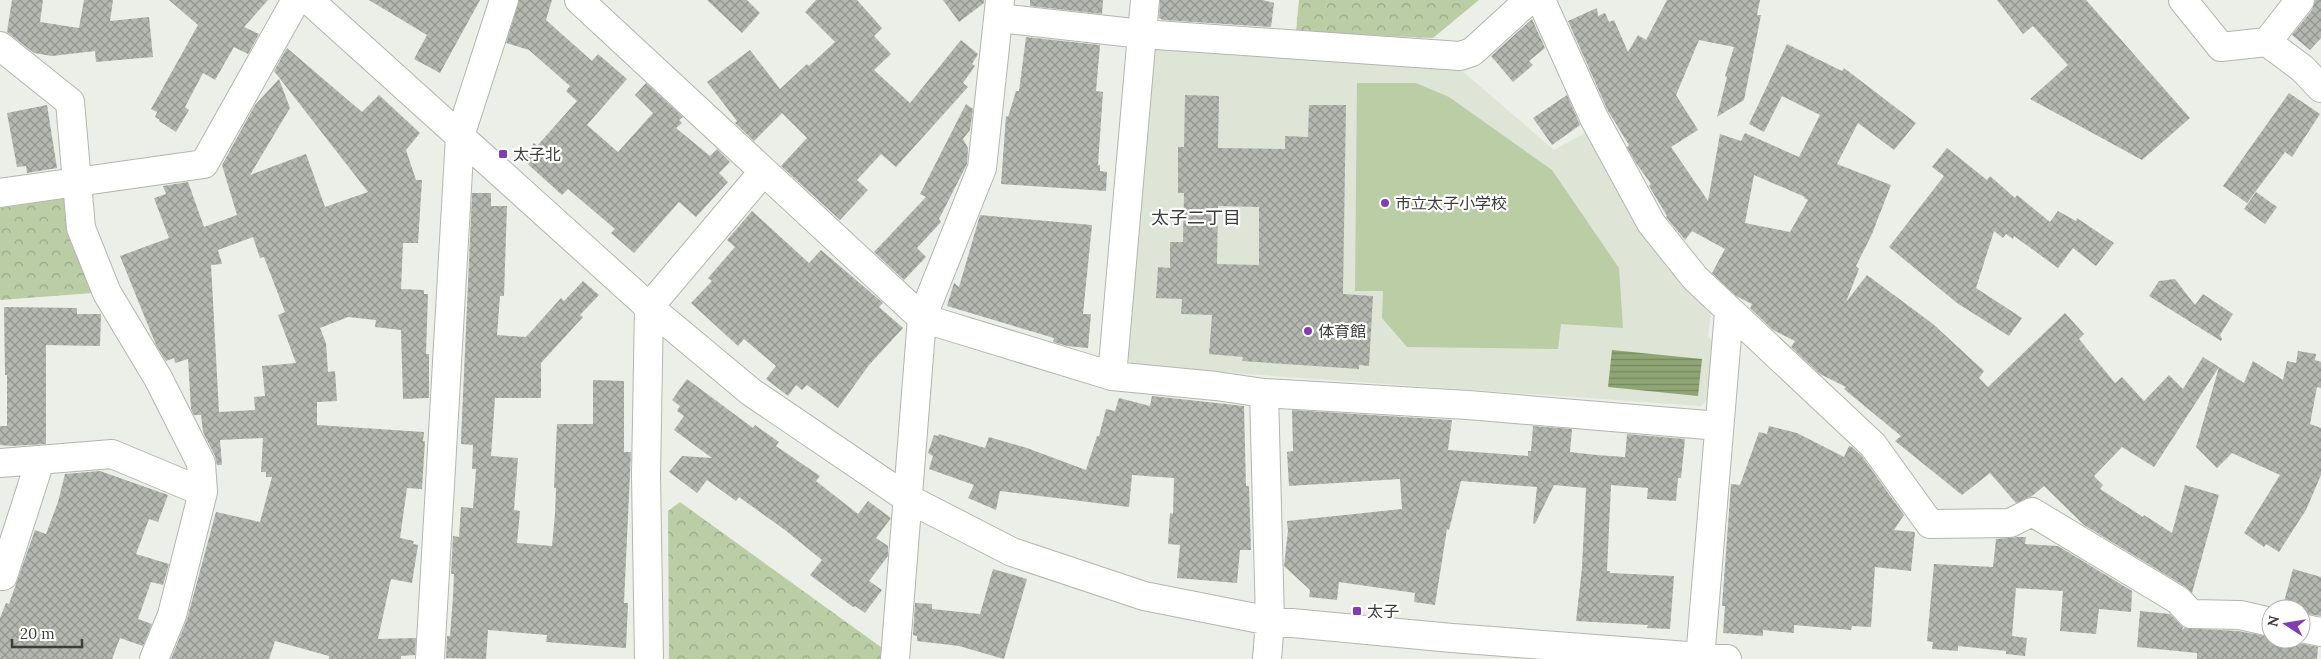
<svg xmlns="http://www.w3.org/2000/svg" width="2321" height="659" viewBox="0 0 2321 659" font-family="Lora,'Noto Sans JP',serif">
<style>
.built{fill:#dee5d6}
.forest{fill:url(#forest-crowns)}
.pitch{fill:#bacda4}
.water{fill:url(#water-rules)}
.building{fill:url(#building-cross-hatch);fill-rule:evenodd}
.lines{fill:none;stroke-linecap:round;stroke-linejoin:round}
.minor-casing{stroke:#b2b6ae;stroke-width:30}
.minor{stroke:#fff;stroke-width:28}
.poi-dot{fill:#813db1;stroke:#fff;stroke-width:2}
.labels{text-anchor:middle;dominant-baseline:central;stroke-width:4.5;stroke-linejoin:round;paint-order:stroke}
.poi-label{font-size:16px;fill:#3c3d3a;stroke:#fff;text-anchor:start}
.neighbourhood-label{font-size:18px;fill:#3c3d3a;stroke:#fff}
</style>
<defs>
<pattern id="forest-crowns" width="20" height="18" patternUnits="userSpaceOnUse" patternTransform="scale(1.25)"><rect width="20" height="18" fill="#bacda4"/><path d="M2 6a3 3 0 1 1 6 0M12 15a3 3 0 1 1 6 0" fill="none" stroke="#98a887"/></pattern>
<pattern id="water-rules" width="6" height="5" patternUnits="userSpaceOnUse" patternTransform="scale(1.25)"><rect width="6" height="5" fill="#8fa574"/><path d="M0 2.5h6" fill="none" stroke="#768860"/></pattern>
<pattern id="building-cross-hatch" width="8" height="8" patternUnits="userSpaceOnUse" patternTransform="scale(1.25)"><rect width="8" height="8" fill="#b3b7af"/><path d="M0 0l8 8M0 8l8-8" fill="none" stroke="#93968f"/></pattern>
</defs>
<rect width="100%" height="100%" fill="#ebefe7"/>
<!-- built -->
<path class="built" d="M1160 42 1460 69 1554 150 1590 130 1712 303 1708 337 1712 341 1707 400 1701 406 1133 366 1128 359 1150 51Z"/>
<!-- forest -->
<path class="forest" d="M1299 0H1479L1433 38 1296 32Z
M68 198 69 238 93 293 0 300V208Z
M680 502 885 650 884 659H669L668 511Z"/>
<!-- pitch -->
<path class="pitch" d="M1357 83H1416L1449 97 1552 170 1619 268 1623 328 1561 324 1558 349 1407 347 1382 318 1383 291H1355Z"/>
<!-- water -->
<path class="water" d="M1612 350 1702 359 1698 396 1608 387Z"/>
<!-- building -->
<path class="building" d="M12 0H43L40 22 79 28 84 0H113L110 21 149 17 153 57 96 62 95 51 52 56 34 53 7 32Z
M169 0H268L244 27 259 34 248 54 234 47 215 80 203 73 185 107 189 110 176 132 159 121 160 120 155 117 157 112 151 109 198 25Z
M369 0H480L440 73 414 59 427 35Z
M519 0H552L546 20 592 61 598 54 627 79 587 125 618 152 653 113 635 95 646 83 683 117 679 120 682 123 676 128 710 156 717 149 730 162 719 173 728 182 696 217 679 202 634 253 611 233 615 229 568 189 562 195 521 158 534 143 537 146 577 101 566 91 570 86 529 50 506 43Z
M707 0H747L760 13 742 33Z
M816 0H857L882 28 874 36 891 54 874 70 910 103 961 40 978 54 972 64 975 66 963 83 968 87 896 167 881 154 857 180 868 190 840 220 781 166 807 138 782 113 754 141 735 123 737 121 707 82 750 50 780 89 807 64 809 66 835 42 805 12Z
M943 0H984V3L959 22Z
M1030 0H1103L1102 14 1030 6Z
M1160 0H1263L1274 3 1271 27 1163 20 1159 18Z
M1667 0H1760L1757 15H1761L1744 100 1717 117 1727 77 1725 76 1734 47 1699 40 1676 95 1698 130 1671 147 1708 201 1720 134 1741 141 1745 133 1799 157 1820 115 1782 96 1764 132 1749 124 1787 44 1842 71 1844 68 1916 123 1894 150 1858 123 1837 164 1891 185 1872 234 1856 266 1859 269 1846 302 1867 275 1933 324 1984 371 1979 378 1988 387 2065 313 2084 334 2079 339 2115 383 2122 377 2144 401 2169 375 2183 389 2203 357 2219 367 2154 467 2122 447 2094 476 2103 485 2100 489 2143 517 2144 515 2172 533 2185 485 2219 495 2192 593 2186 587 2084 525 2044 486 2032 496 2016 503 1990 473 1962 495 1895 441 1901 436 1844 389 1846 387 1820 374 1791 347 1795 341 1773 330 1750 308 1752 304 1736 296 1712 273 1725 249 1692 231 1685 240 1666 217 1667 216 1649 186 1651 184 1636 163 1627 147 1629 145 1608 111 1568 21 1597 8 1598 16 1605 13 1609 22 1614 20 1628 52 1638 35 1646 40ZM1754 175 1805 197 1804 198 1808 200 1790 232 1745 223Z
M1997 0H2086L2190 118 2142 160 2030 99 2068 65 2033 26 2023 34Z
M2315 0H2321V38L2310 50 2292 35 2312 10Z
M1532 19 1545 48 1529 61 1533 65 1513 82 1491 56Z
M1026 37 1100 45 1096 91 1103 92 1098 165H1100V171L1107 172 1106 191 1001 184 1006 116 1008 117 1016 91H1019Z
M287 48 362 112 379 95 420 133 406 150 416 180H422L418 243H403L401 289 424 290V294H428L426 354H429V398L403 399 401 330 375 327 376 320 348 317 320 328 326 343 328 372 335 371 337 401 317 402V425L424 432 423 441H425L422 489 407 488 400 538 414 541 413 544 418 545 412 583 391 579 378 639 416 638 415 655 401 656V659H329V656L275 641 269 659H171L187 619 216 512 260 522 272 477H266V472H261L263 438 220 440 222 465H217L215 456 203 432 201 415H194L191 409 188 359 175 363 174 358 166 361 156 345 120 256 169 238 154 198 166 194 163 186 188 182 204 227 237 215 222 165 255 105 279 79 290 108 250 175 306 154 325 207 368 192 274 71ZM253 237 260 258 264 257 285 312 278 315 296 363 262 366 265 396 254 397 255 410 219 412 211 265 222 264 218 250Z
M2289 93 2320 114 2292 157 2285 152 2247 203 2223 186Z
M1185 95 1219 96 1218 148 1285 149V136L1308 137 1309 105H1346L1343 294 1373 296 1369 366 1359 365V369L1242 361 1243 357 1209 354 1212 315 1181 314 1182 299 1156 298 1158 267 1170 268V242H1183L1184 193H1178V147H1184ZM1218 206 1259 207V265L1217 264Z
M1567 95 1580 125 1552 145 1533 118Z
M966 104 973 109 970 130 963 139 968 148 967 164 939 219 941 222 917 248 926 257 904 280 874 252 926 197 920 194Z
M47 105 57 168 27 173 26 166 17 167 7 113Z
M1947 148 1987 180 1990 176 2015 198 2017 195 2050 222 2058 211 2076 221 2077 218 2114 243 2096 266 2073 248 2058 268 2014 236 2013 239 2006 234 2003 238 1994 231 1976 288 2022 318 2009 336 1957 303 1889 247 1944 176 1932 167Z
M2256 192 2277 207 2265 224 2244 209Z
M472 193H491V206H507L504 296H500L497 335 526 337 561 298 564 301 583 281 599 295 580 315 583 317 541 363V398H495L491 456 518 458 514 510 520 511 517 543 552 546 555 514 556 488H554L557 424H593V380L624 381V452H631L624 603H628L626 648 546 642 547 635 488 630 486 659 446 658 447 636H450L453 597 454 574H451L453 536 459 537 461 507 473 508 476 469H472L473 445 461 444V440Z
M752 211 809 263 821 250 883 303 879 307 903 328 869 365 838 408 807 385 802 390 796 385 788 396 766 379 776 366 744 339 738 346 691 303 712 281 708 278 735 247 727 240Z
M980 215 1092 225 1083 314H1091L1088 348 1067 346 1053 342 1054 338 947 306 954 283 959 287Z
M2175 279 2195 305 2203 294 2233 314 2220 335 2222 339 2221 341 2149 296 2159 281Z
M4 307 77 308V314H101L100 346 46 345V444L12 446 0 445V426H7V375H5Z
M2298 351 2316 354 2315 360 2321 362V388L2317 387 2310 424 2321 428V475L2306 510 2279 552 2266 544 2264 547 2244 533 2280 475 2232 453 2217 468 2196 447 2219 367 2244 383 2253 361 2283 380 2287 361 2296 363Z
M687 379 753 428 755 425 779 442 776 446 820 476 816 481 858 514 868 501 891 518 876 538 888 546V556L869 581 882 590 865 613 855 606 853 607 810 575 822 560 785 530 739 497 736 501 707 480 697 493 669 472 682 456 712 458 674 430 684 416 677 411 680 406 672 400Z
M1152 396 1244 406 1246 486H1249L1251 550H1240L1237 583 1177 578 1180 545 1168 544 1170 513 1173 514 1174 478 1132 475 1129 507 1000 491 996 510 968 498 974 485 929 469 933 456 928 453 934 435 938 436 939 434 985 448 989 437 1027 448 1086 470 1097 436H1099L1106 409 1115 411 1119 398 1150 406Z
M1292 410 1452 420 1448 450 1528 456V451H1531L1533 426 1572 429 1570 452 1596 455 1625 457 1627 434 1685 439 1681 478H1678L1676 501 1647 499 1648 488 1611 485 1607 571H1610V573L1674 576 1670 629 1647 628 1648 625 1576 621 1582 568 1586 488 1554 485 1535 524 1533 523 1537 487 1461 481 1449 530 1447 529 1435 605 1414 602 1415 593 1339 582 1337 600 1309 597 1310 590 1284 566 1288 531 1287 521 1402 509 1400 479 1289 486 1287 452 1293 451Z
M1769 426 1797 433 1844 457 1849 446 1852 447 1861 455 1904 515 1894 530 1915 532 1911 571 1875 567 1871 627 1852 626 1851 630 1794 625V633L1763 630V636L1723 633 1725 606H1722L1731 484 1740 485 1759 432 1767 434Z
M100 471 168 495 158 522 149 519 136 554 169 564 163 585 151 582 138 619 152 624 143 646 120 638 112 659H0V618L6 603 9 604 35 530 46 534 58 502 65 474Z
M2018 537H2026L2025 544 2058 546 2132 591 2131 612 2099 609 2096 634 2060 631 2063 591 2016 588 2012 636 2027 638 2025 656 2006 654V651L1958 646V651L1932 649 1933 642 1927 641 1934 564 1993 567 1996 539Z
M993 569 1027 579 1004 659 959 646 917 641V636L913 635 915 603 932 604V609L980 614Z
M2293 569 2321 577V616L2301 613V609H2282Z
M2140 611 2170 614 2183 627 2182 631 2184 628 2238 631 2271 637V639H2290L2298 643 2318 647 2317 659H2197V653L2137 647Z"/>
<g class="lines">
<!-- minor casing -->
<g class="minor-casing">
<path id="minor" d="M309 0 649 307 751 392 907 498 1012 552 1144 596 1270 621 1452 638 1727 659
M579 0 922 318 1112 376 1216 386 1264 393 1468 405 1719 426
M1541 0 1594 118 1651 223 1695 278 1873 445 1930 524 2010 523 2032 512 2178 600 2191 614 2240 615 2271 622
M2183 0 2221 47 2267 42 2303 69 2321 88
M999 18 1142 34 1460 56 1472 52 1529 0
M2267 42 2300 0
M0 46 70 102 81 228 107 293 158 378 201 463 203 492 172 615 154 659
M0 193 204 164 296 0
M1112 376 1145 0
M1264 393 1270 621 1267 659
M0 463 112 454 203 492
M3 576 40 461
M2301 628 2321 632
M430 659 460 136 504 0
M649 659 646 475 649 307 763 172
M895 659 922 318 982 168 1000 0
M1700 659 1729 312"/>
</g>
<!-- minor -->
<use href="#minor" class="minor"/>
</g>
<!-- markers -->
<g class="poi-dot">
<rect x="498" y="149" width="10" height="10" rx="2.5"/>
<circle cx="1385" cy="203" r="5"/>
<circle cx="1308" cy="331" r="5"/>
<rect x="1352" y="606" width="10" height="10" rx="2.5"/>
</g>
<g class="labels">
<!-- poi labels -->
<g class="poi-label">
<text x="513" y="154">太子北</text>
<text x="1395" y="203">市立太子小学校</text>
<text x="1318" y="331">体育館</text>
<text x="1367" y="611">太子</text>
</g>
<!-- neighbourhood labels -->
<g class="neighbourhood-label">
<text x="1196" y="217">太子二丁目</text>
</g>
</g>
<!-- north arrow -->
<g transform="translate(2286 624) rotate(282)"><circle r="24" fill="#ffffff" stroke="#b1b1b0"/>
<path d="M0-4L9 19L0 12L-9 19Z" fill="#813db1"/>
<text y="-8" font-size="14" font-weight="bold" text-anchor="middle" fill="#3c3d3a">N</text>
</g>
<!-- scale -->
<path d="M12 639v8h70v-8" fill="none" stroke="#3c3d3a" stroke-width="2.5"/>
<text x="20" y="639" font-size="15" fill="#3c3d3a" stroke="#ffffff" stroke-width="4" paint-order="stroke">20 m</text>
</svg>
